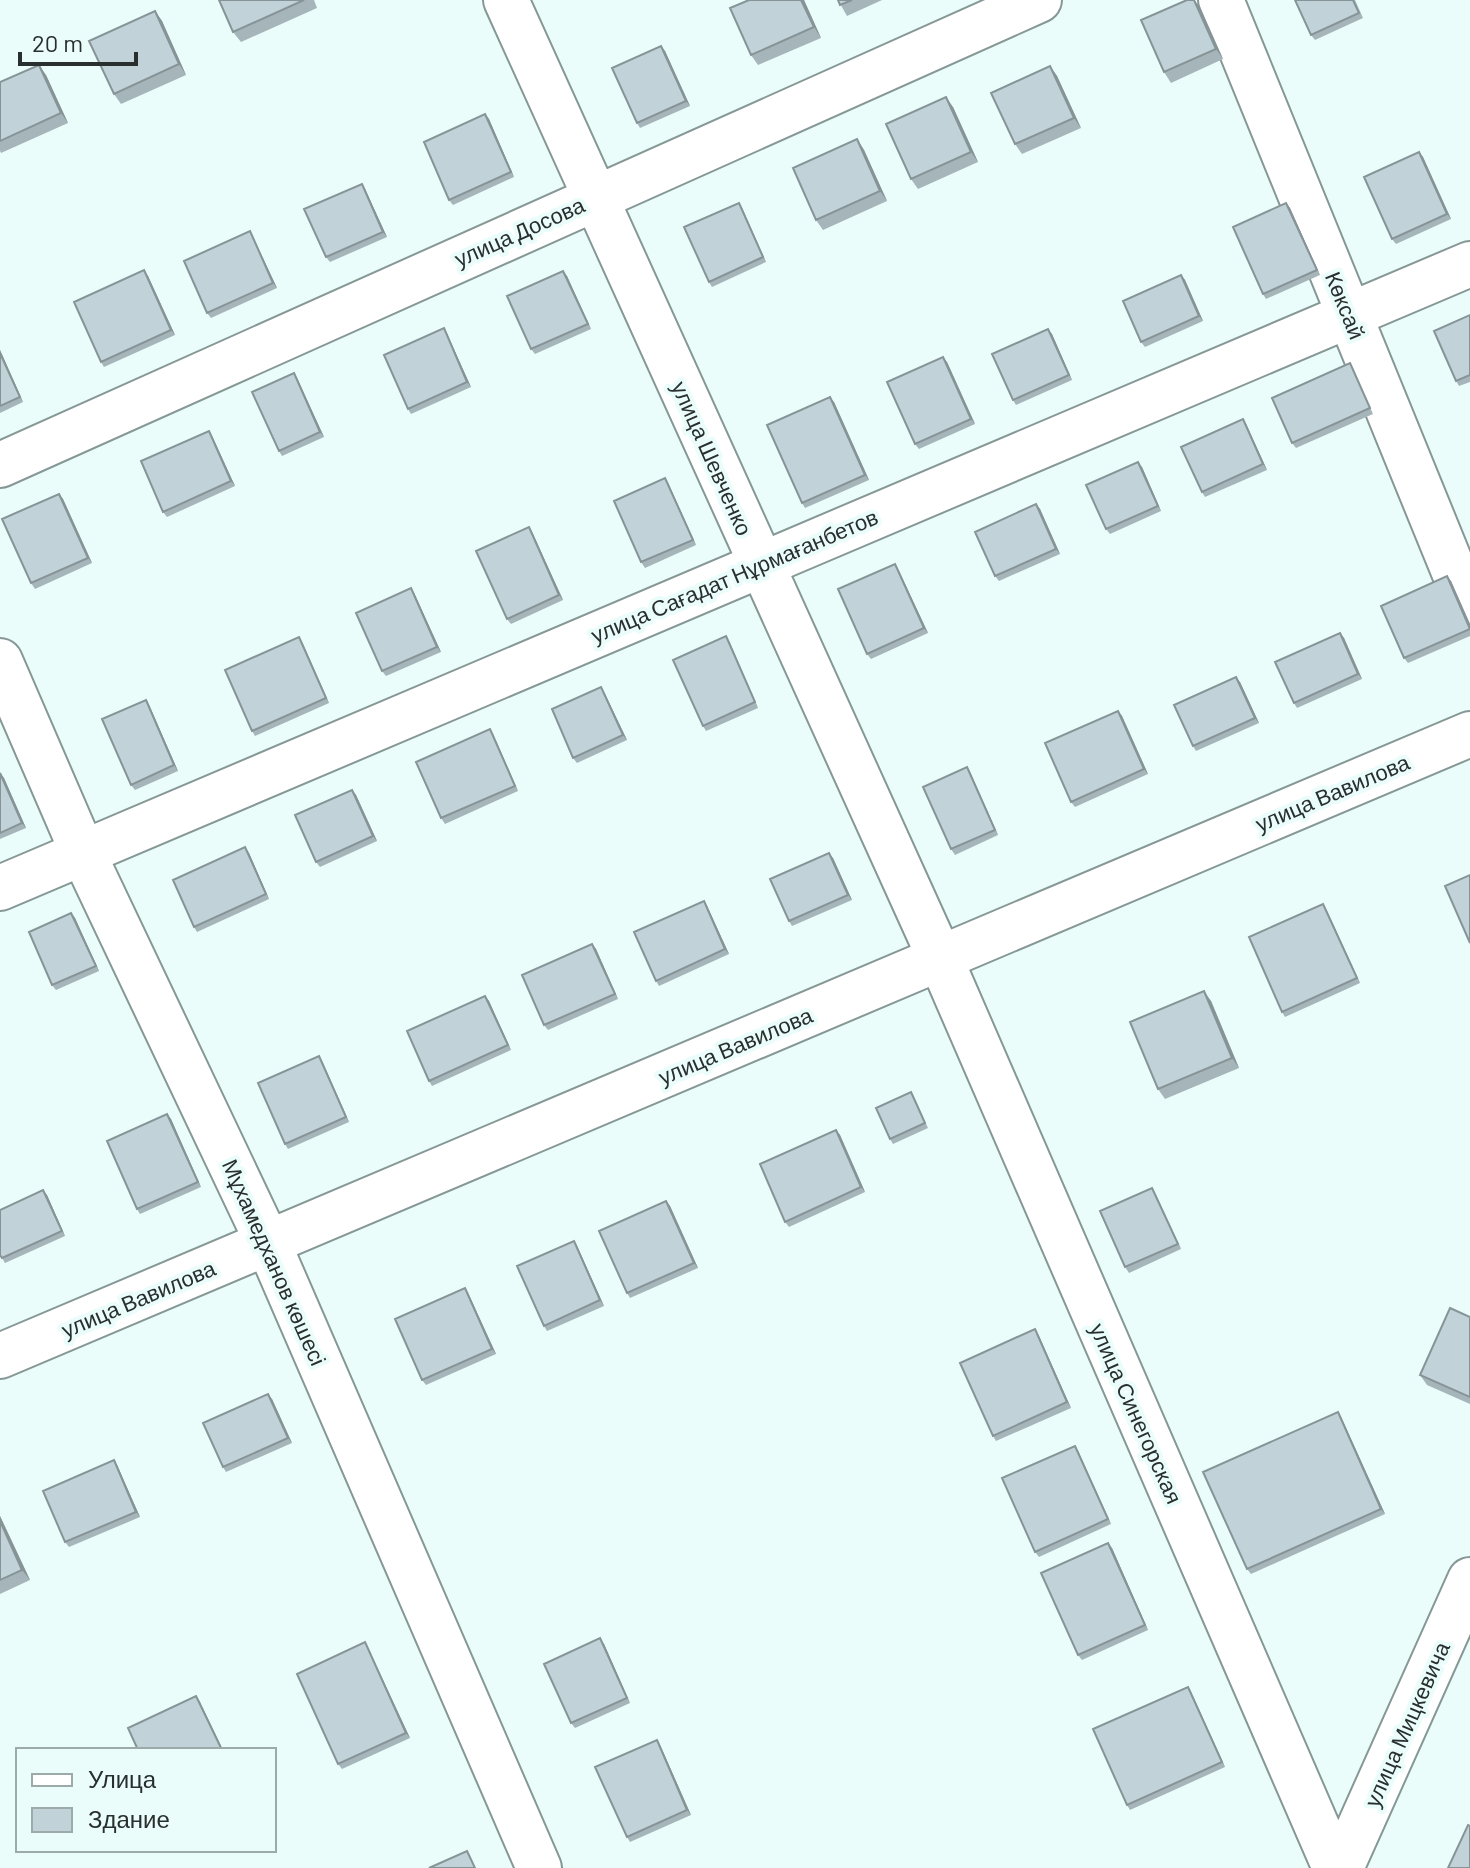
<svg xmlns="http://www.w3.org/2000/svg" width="1470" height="1868" viewBox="0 0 1470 1868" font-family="Barlow,sans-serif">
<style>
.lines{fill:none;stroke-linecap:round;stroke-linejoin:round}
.street-casing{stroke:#869895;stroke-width:48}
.secondary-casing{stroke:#869895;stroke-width:48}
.street{stroke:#fff;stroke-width:44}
.secondary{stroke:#fff;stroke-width:44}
.wall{fill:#a6b5ba}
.shaded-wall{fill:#879497}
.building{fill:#c1d3d8;stroke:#879497;stroke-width:2}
.labels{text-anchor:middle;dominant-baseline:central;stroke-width:8;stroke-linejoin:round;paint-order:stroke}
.street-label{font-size:22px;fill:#282f2e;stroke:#eafdfb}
</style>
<rect width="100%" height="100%" fill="#eafdfb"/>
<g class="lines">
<!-- street casing -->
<g class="street-casing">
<path id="street" d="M506 0 940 958 1335 1868
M1221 0 1470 611
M0 465 1039 0
M0 661 83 853 268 1243 539 1868
M0 888 1470 264
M1341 1868 1470 1580"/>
</g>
<!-- secondary casing -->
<g class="secondary-casing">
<path id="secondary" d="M0 1356 1470 734"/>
</g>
<!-- street -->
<use href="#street" class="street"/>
<!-- secondary -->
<use href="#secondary" class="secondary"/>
</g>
<!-- wall -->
<path class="wall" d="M219 0H314L317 8 241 42 233 32Z
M749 0H804L821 38 758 65 751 55Z
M838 0H882L847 16Z
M1295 0H1355L1363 18 1315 40 1311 35Z
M1200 7 1223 59 1171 83 1164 72Z
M155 11 162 21 186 75 121 104 114 94Z
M661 46 665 51 690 106 640 128 637 123Z
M1050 66 1057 76 1081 128 1022 154 1015 144Z
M46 75 68 123 1 153 0 151V82Z
M953 107 978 162 918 189 911 179Z
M485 114 489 119 514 177 453 205 449 200Z
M857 139 864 150 887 201 823 230 816 220Z
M1419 152 1423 157 1451 219 1396 244 1392 239Z
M362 184 365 189 387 237 330 262 326 257Z
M739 203 742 208 766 262 712 287 709 282Z
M1286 203 1290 208 1320 275 1266 299 1263 294Z
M253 237 277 288 211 318 207 313Z
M1181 275 1185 280 1203 321 1145 347 1141 342Z
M148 276 175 335 104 367 101 362Z
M567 276 591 329 535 354 531 349Z
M1470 315V382L1459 386 1456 381Z
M447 334 471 387 411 414 408 409Z
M1052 334 1072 380 1016 405 1013 400Z
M0 350 23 402 0 413Z
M947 362 975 424 919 449 915 444Z
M1353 369 1373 414 1296 448 1292 443Z
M294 373 297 378 324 437 282 456 279 451Z
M834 402 869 480 805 508 802 503Z
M1246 424 1267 470 1205 497 1202 492Z
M212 436 235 486 167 517 163 512Z
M1142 467 1161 511 1110 534 1106 529Z
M665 478 668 483 696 545 645 568 641 562Z
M59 494 63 499 92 563 35 589 31 583Z
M1036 504 1040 509 1060 554 999 581 995 576Z
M532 532 563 600 511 624 507 619Z
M895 564 898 569 928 633 871 659 867 654Z
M1451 581 1470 624V636L1408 663 1404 658Z
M414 593 441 652 386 676 382 671Z
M1340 633 1344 638 1362 679 1297 708 1294 703Z
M726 636 729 641 758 708 706 731 703 726Z
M302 642 329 703 255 736 252 731Z
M1240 682 1259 723 1196 751 1193 746Z
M601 687 604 692 627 740 577 763 573 758Z
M149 705 178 771 135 790 131 785Z
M1118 711 1122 716 1148 774 1075 807 1071 802Z
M493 734 518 791 445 824 441 818Z
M967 767 970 772 998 835 955 855 951 849Z
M0 773 4 778 26 828 0 839Z
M352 790 356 795 377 841 320 867 316 862Z
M249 853 269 899 197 932 194 927Z
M833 858 852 900 792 926 789 921Z
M1323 904 1326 909 1360 983 1285 1017 1282 1012Z
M707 906 729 954 659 986 656 981Z
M71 913 75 918 99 971 56 990 52 985Z
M592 944 596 949 618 999 548 1030 544 1025Z
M485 996 489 1001 511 1050 432 1086 429 1081Z
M1211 1001 1239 1068 1165 1099 1158 1089Z
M322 1061 349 1122 288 1149 285 1144Z
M914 1097 928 1128 893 1144 890 1139Z
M167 1114 171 1119 201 1187 140 1214 137 1209Z
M836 1130 840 1135 865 1192 789 1227 785 1222Z
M1152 1188 1155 1193 1181 1249 1129 1273 1125 1267Z
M47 1195 65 1236 5 1263 2 1258Z
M666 1201 670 1206 698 1268 630 1298 627 1293Z
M574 1241 577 1246 604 1306 547 1331 544 1326Z
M465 1288 468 1293 496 1354 426 1385 422 1380Z
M1470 1317V1404L1427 1385 1420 1375Z
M1038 1334 1071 1408 996 1441 993 1436Z
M272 1399 292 1443 226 1472 223 1467Z
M1341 1417 1385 1514 1251 1574 1247 1569Z
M1078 1451 1111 1524 1039 1557 1035 1552Z
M117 1465 140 1517 69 1547 65 1542Z
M0 1516 30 1580 0 1594Z
M1112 1548 1148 1630 1082 1660 1078 1655Z
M365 1642 368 1648 410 1738 342 1769 338 1764Z
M604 1644 630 1703 575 1728 571 1723Z
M1188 1687 1191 1692 1225 1767 1130 1810 1127 1805Z
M660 1745 691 1815 630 1842 627 1837Z"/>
<!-- shaded-wall -->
<path class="shaded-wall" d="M801 0H804L821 38 814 27Z
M1194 0 1200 7 1223 59 1216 49Z
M155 11 162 21 186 75 179 64Z
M661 46 665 51 690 106 686 101Z
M39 65 46 75 68 123 61 113Z
M1050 66 1057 76 1081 128 1074 118Z
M946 97 953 107 978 162 971 152Z
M485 114 489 119 514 177 511 172Z
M857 139 864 150 887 201 880 191Z
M1419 152 1423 157 1451 219 1447 214Z
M362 184 365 189 387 237 383 232Z
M739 203 742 208 766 262 763 257Z
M1286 203 1290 208 1320 275 1317 270Z
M250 231 253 237 277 288 273 283Z
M144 270 148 276 175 335 171 330Z
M563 271 567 276 591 329 588 324Z
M1181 275 1185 280 1203 321 1199 316Z
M444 328 447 334 471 387 467 382Z
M1048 329 1052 334 1072 380 1069 375Z
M0 350 23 402 20 397 0 353Z
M943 357 947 362 975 424 971 419Z
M294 373 297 378 324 437 320 432Z
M830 397 834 402 869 480 865 475Z
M1243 419 1246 424 1267 470 1263 464Z
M209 431 212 436 235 486 231 481Z
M1138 462 1142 467 1161 511 1158 506Z
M665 478 668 483 696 545 693 540Z
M59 494 63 499 92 563 88 558Z
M1036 504 1040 509 1060 554 1056 549Z
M529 527 532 532 563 600 559 595Z
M895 564 898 569 928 633 924 628Z
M1447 576 1451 581 1470 624V627Z
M411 588 414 593 441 652 437 647Z
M1340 633 1344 638 1362 679 1358 674Z
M726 636 729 641 758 708 755 702Z
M299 637 302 642 329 703 326 698Z
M1236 677 1240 682 1259 723 1255 718Z
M601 687 604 692 627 740 623 735Z
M146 700 149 705 178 771 174 765Z
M1118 711 1122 716 1148 774 1144 769Z
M490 729 493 734 518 791 515 786Z
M967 767 970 772 998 835 995 830Z
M0 773 4 778 26 828 22 823Z
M352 790 356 795 377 841 373 836Z
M245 847 249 853 269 899 266 894Z
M829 853 833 858 852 900 848 895Z
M704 901 707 906 729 954 725 949Z
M1323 904 1326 909 1360 983 1357 978Z
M71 913 75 918 99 971 96 966Z
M592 944 596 949 618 999 615 994Z
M1204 991 1211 1001 1239 1068 1232 1058Z
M485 996 489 1001 511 1050 508 1045Z
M319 1056 322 1061 349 1122 346 1117Z
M167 1114 171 1119 201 1187 198 1182Z
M836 1130 840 1135 865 1192 861 1187Z
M1152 1188 1155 1193 1181 1249 1178 1244Z
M43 1190 47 1195 65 1236 62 1231Z
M666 1201 670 1206 698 1268 694 1263Z
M574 1241 577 1246 604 1306 600 1300Z
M465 1288 468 1293 496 1354 492 1349Z
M1035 1329 1038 1334 1071 1408 1067 1402Z
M268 1394 272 1399 292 1443 288 1438Z
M1338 1412 1341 1417 1385 1514 1381 1509Z
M1075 1446 1078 1451 1111 1524 1108 1519Z
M114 1460 117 1465 140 1517 136 1512Z
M0 1516 30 1580 22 1570 0 1521Z
M1108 1543 1112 1548 1148 1630 1145 1625Z
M600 1638 604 1644 630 1703 627 1698Z
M365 1642 368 1648 410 1738 406 1733Z
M1188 1687 1191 1692 1225 1767 1222 1762Z
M196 1696 200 1702 223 1750H222Z
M657 1740 660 1745 691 1815 687 1810Z"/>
<!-- building -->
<path class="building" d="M219 0H304L233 32Z
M749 0H801L814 27 751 55 730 8Z
M838 0H852L840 5Z
M1187 0H1194L1216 49 1164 72 1141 20Z
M1295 0H1353L1359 13 1311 35Z
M155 11 179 64 114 94 89 41Z
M661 46 686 101 637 123 612 68Z
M39 65 61 113 0 141V82Z
M1050 66 1074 118 1015 144 991 93Z
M946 97 971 152 911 179 886 124Z
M485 114 511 172 449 200 424 142Z
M857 139 880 191 816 220 793 168Z
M1419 152 1447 214 1392 239 1364 177Z
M362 184 383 232 326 257 304 209Z
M739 203 763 257 709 282 684 227Z
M1286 203 1317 270 1263 294 1233 227Z
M250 231 273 283 207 313 184 261Z
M144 270 171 330 101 362 74 302Z
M563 271 588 324 531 349 507 296Z
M1181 275 1199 316 1141 342 1123 301Z
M1470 315V375L1456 381 1434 331Z
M444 328 467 382 408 409 384 355Z
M1048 329 1069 375 1013 400 992 354Z
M0 353 20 397 0 406Z
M943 357 971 419 915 444 887 382Z
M1350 363 1370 408 1292 443 1272 398Z
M294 373 320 432 279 451 252 392Z
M830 397 865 475 802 503 767 425Z
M1243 419 1263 464 1202 492 1181 447Z
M209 431 231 481 163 512 141 461Z
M1138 462 1158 506 1106 529 1086 485Z
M665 478 693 540 641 562 614 501Z
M59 494 88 558 31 583 2 519Z
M1036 504 1056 549 995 576 975 532Z
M529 527 559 595 507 619 476 551Z
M895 564 924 628 867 654 838 589Z
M1447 576 1470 629 1404 658 1381 606Z
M411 588 437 647 382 671 356 613Z
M1340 633 1358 674 1294 703 1275 662Z
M726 636 755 702 703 726 673 660Z
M299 637 326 698 252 731 225 670Z
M1236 677 1255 718 1193 746 1174 705Z
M601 687 623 735 573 758 552 709Z
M146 700 174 765 131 785 102 719Z
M1118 711 1144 769 1071 802 1045 743Z
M490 729 515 786 441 818 416 762Z
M967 767 995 830 951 849 923 787Z
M0 773 22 823 0 833Z
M352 790 373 836 316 862 295 815Z
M245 847 266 894 194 927 173 880Z
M829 853 848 895 789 921 770 879Z
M1470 875V943L1445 886Z
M704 901 725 949 656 981 634 932Z
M1323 904 1357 978 1282 1012 1249 937Z
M71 913 96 966 52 985 29 932Z
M592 944 615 994 544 1025 522 975Z
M1204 991 1232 1058 1158 1089 1130 1022Z
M485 996 508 1045 429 1081 407 1031Z
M319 1056 346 1117 285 1144 258 1083Z
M911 1092 925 1123 890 1139 876 1108Z
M167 1114 198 1182 137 1209 107 1141Z
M836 1130 861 1187 785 1222 760 1164Z
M1152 1188 1178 1244 1125 1267 1100 1211Z
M43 1190 62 1231 2 1258 0 1255V1210Z
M666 1201 694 1263 627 1293 599 1231Z
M574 1241 600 1300 544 1326 517 1266Z
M465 1288 492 1349 422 1380 395 1319Z
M1450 1308 1470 1317V1397L1420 1375Z
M1035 1329 1067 1402 993 1436 960 1363Z
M268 1394 288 1438 223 1467 203 1423Z
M1338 1412 1381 1509 1247 1569 1203 1472Z
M1075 1446 1108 1519 1035 1552 1002 1478Z
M114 1460 136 1512 65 1542 43 1491Z
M0 1521 22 1570 0 1580Z
M1108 1543 1145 1625 1078 1655 1041 1573Z
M600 1638 627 1698 571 1723 544 1664Z
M365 1642 406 1733 338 1764 297 1674Z
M1188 1687 1222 1762 1127 1805 1093 1729Z
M196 1696 222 1750H138L128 1728Z
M657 1740 687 1810 627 1837 595 1767Z
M1468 1825 1470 1826V1868H1448Z
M467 1851 475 1868H429Z"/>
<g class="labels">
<!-- street labels -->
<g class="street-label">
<text transform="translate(519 231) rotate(-24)">улица Досова</text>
<text transform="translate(1346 305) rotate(68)">Көксай</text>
<text transform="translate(713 458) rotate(66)">улица Шевченко</text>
<text transform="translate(734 575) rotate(-23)">улица Сағадат Нұрмағанбетов</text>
<text transform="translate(1332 792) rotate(-23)">улица Вавилова</text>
<text transform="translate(735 1045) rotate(-23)">улица Вавилова</text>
<text transform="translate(275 1262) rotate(66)">Мұхамедханов көшесі</text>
<text transform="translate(138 1298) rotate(-23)">улица Вавилова</text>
<text transform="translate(1137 1413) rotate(66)">улица Синегорская</text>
<text transform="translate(1406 1724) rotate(-66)">улица Мицкевича</text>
</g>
</g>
<!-- legend -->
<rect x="16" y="1748" width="260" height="104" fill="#eafdfb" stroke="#9caba9" stroke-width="2"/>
<rect x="32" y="1774" width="40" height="12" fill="#ffffff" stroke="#9caba9" stroke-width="2"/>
<text x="88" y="1788" font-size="24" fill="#282f2e">Улица</text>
<rect x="32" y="1808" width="40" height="24" fill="#c1d3d8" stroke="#9caba9" stroke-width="2"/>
<text x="88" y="1828" font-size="24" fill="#282f2e">Здание</text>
<!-- scale -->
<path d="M20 52v12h116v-12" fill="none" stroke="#282f2e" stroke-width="4"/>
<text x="32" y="52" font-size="24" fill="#282f2e" stroke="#eafdfb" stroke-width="6" paint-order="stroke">20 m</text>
</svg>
